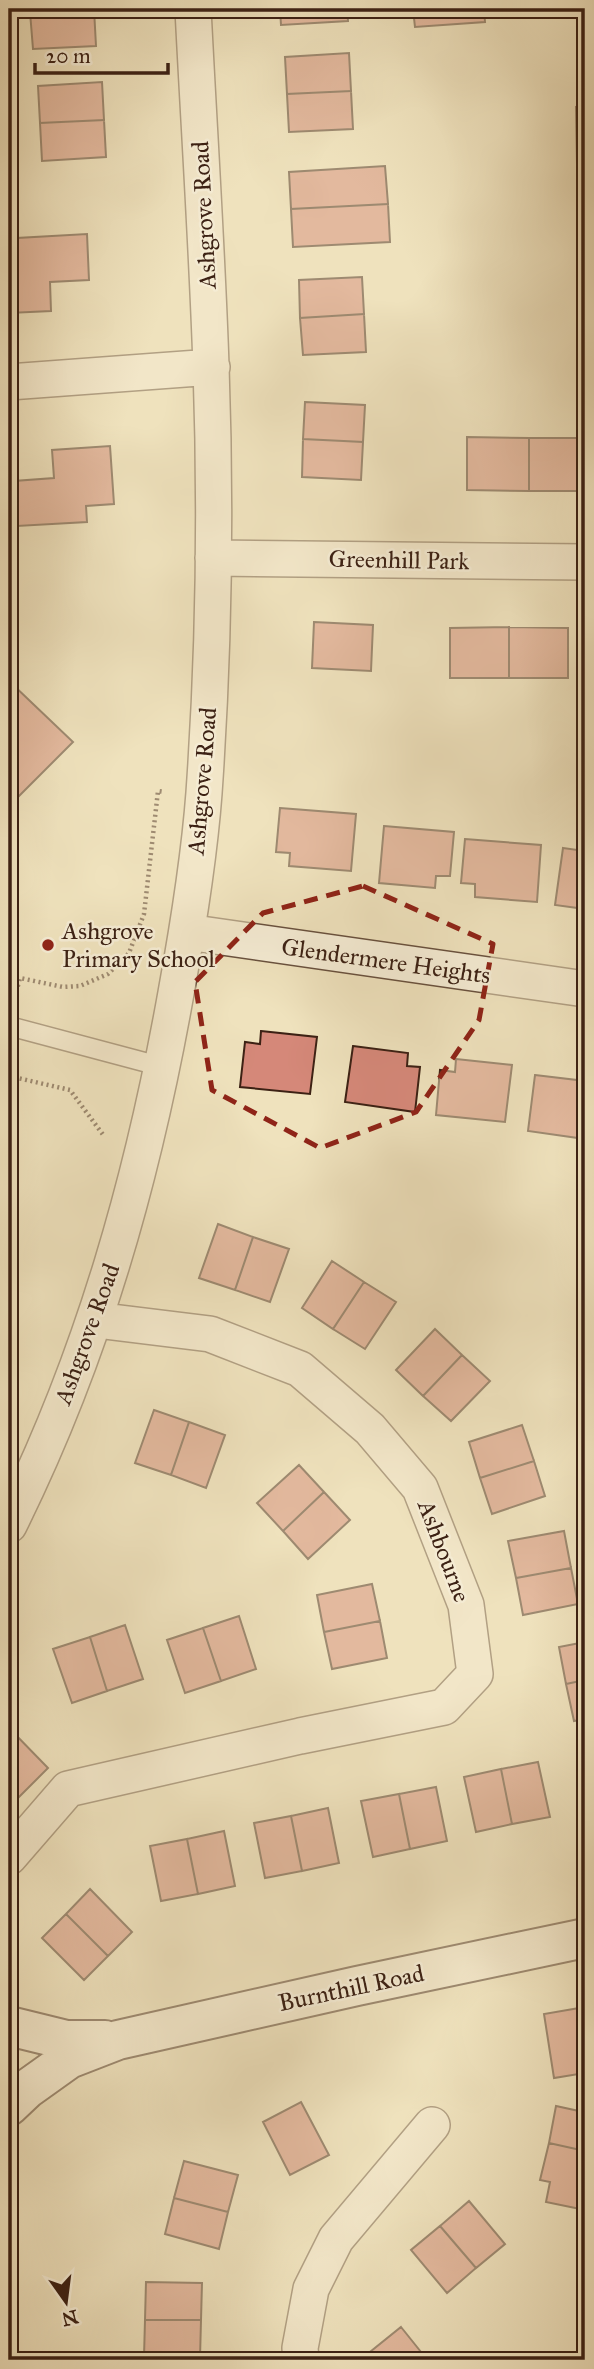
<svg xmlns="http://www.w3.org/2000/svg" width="594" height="2369" viewBox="0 0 594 2369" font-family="'IM FELL Great Primer',serif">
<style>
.building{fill:#d58879;stroke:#3c2114;stroke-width:2}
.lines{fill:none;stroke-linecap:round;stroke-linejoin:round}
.lane-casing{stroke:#69513e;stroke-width:21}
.street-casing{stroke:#69513e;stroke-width:38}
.secondary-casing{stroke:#3c2114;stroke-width:42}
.path{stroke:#3c2114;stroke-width:4.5;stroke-dasharray:2 3.5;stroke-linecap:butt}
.lane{stroke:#f5ecd4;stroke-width:18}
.street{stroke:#f5ecd4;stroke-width:35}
.secondary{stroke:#f5ecd4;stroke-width:38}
.marked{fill:none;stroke:#8f2418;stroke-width:5;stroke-dasharray:14 9;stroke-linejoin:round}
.poi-dot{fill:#8f2418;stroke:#f5ecd4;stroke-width:2.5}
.labels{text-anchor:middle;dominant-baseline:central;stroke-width:5;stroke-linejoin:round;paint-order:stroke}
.street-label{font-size:24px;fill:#3c2114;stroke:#f5ecd4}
.poi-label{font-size:24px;fill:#3c2114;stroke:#f5ecd4;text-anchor:start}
</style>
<rect width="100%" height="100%" fill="#efe2bd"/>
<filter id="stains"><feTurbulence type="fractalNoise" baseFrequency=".00286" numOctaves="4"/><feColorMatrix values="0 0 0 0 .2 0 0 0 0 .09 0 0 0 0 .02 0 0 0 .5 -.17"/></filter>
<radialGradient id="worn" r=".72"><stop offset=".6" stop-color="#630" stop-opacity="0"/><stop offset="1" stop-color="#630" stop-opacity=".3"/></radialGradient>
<!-- building -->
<path class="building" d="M30 9H82L30 12Z
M94 9 96 46 33 49 30 12Z
M280 9H347L348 21 281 25Z
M413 9H484L485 22 415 27Z
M349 53 351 91 287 94 285 57Z
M102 82 104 120 40 123 38 86Z
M351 91 353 129 289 132 287 94Z
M585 106V164H577L576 107Z
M104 120 106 157 42 161 40 123Z
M577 164H585V222H577Z
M385 166 388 204 291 209 289 172Z
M388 204 390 242 293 247 291 209Z
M87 234 89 280 50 282 51 311 9 313V255L18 254 17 238Z
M362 277 364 314 300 318 299 280Z
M364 314 366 352 303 355 300 318Z
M305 402 365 405 363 442 303 439Z
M467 437 529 438V491L467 490Z
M529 438H585V491H529Z
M303 439 363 442 361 480 302 477Z
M110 446 114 504 86 506 87 522 17 526 14 481 54 478 52 450Z
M314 622 373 625 371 671 312 668Z
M509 627V678H450V628Z
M509 627 568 628V678H509Z
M9 681 73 742 9 806Z
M280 808 356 814 351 871 289 866 290 853 276 852Z
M384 826 454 832 450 876H436L435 888 379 883Z
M465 839 541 845 537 902 475 897V884L461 883Z
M563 848 585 851V909L555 905Z
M261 1031 317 1037 310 1094 240 1087 245 1042 260 1044Z
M353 1046 408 1053 407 1066 420 1067 415 1112 345 1102Z
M456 1059 512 1065 505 1122 436 1115 440 1070 455 1072Z
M535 1075 585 1081V1139L528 1131Z
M218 1224 253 1237 235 1290 199 1278Z
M253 1237 289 1249 270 1302 235 1290Z
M332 1261 364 1282 333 1329 302 1308Z
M364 1282 396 1302 365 1349 333 1329Z
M435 1329 462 1355 423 1396 396 1370Z
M462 1355 490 1381 451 1421 423 1396Z
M154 1410 189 1422 171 1475 135 1463Z
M189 1422 225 1435 206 1488 171 1475Z
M522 1425 534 1461 480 1478 469 1442Z
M534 1461 545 1496 492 1514 480 1478Z
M299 1465 324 1492 283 1531 257 1503Z
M324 1492 350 1520 308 1559 283 1531Z
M564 1531 571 1568 516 1578 508 1541Z
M571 1568 578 1604 523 1615 516 1578Z
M372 1584 380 1621 324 1632 317 1595Z
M239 1616 256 1669 221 1681 203 1628Z
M380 1621 387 1658 332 1669 324 1632Z
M125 1625 143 1679 107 1691 90 1637Z
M203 1628 221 1681 185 1693 167 1640Z
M90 1637 107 1691 72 1703 53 1649Z
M585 1642V1680L566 1684 559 1647Z
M585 1680V1719L574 1721 566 1684Z
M9 1728 48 1768 13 1803 9 1798Z
M538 1762 550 1817 512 1824 501 1769Z
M501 1769 512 1824 476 1832 464 1777Z
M436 1787 447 1841 410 1849 399 1794Z
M399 1794 410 1849 373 1857 361 1801Z
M328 1808 339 1863 302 1871 291 1816Z
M291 1816 302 1871 265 1878 254 1823Z
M224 1831 235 1886 198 1894 187 1839Z
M187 1839 198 1894 161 1901 150 1846Z
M90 1889 132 1932 108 1956 66 1914Z
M66 1914 108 1956 84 1980 42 1938Z
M585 2007V2073L554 2078 544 2014Z
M583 2088 585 2089V2151L549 2143 556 2106 579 2111Z
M301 2102 329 2155 290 2175 263 2122Z
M549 2143 585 2151V2210L546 2202 550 2182 540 2180Z
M184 2161 238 2175 228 2212 174 2198Z
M174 2198 228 2212 219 2249 165 2234Z
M469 2201 505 2244 476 2268 440 2226Z
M440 2226 476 2268 447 2293 411 2250Z
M146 2282 202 2283 201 2320H145Z
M145 2320H201L200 2358 144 2357Z
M401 2327 425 2357 421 2360H360Z"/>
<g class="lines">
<!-- lane casing -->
<g class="lane-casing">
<path id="lane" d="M9 1026 163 1067"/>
</g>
<!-- street casing -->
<g class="street-casing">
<path id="street" d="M9 382 212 367
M213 558 585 562
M187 932 585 989
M9 1525C93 1356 143 1178 176 993 188 927 199 860 204 793 214 651 216 508 211 366 207 247 199 128 193 9
M9 1857 68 1789 300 1736 444 1707 475 1674 466 1605 420 1488 370 1429 300 1369 210 1334 96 1320
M301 2360 300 2348 311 2289 336 2239 432 2125"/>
</g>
<!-- secondary casing -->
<g class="secondary-casing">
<path id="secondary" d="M9 2026 66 2040H105
M9 2106 27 2089 69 2059 118 2040 357 1986 585 1938"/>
</g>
<!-- path -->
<path class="path" d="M15 997 20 978 63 987 80 986 108 974 129 953 144 914 158 791 165 792
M9 1076 70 1090 104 1136"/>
<!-- lane -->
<use href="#lane" class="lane"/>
<!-- street -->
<use href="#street" class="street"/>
<!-- secondary -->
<use href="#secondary" class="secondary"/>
</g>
<!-- marked area -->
<path d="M0 0H594V2369H0ZM363 886 493 944 479 1020 416 1112 320 1148 212 1090 195 982 263 913Z" fill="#efe2bd" fill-opacity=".55" fill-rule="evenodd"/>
<path class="marked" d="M363 886 493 944 479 1020 416 1112 320 1148 212 1090 195 982 263 913Z"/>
<!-- markers -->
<circle class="poi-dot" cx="48" cy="945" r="7"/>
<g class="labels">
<!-- street labels -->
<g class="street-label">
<text transform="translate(204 215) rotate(-93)">Ashgrove Road</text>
<text transform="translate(399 560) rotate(1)">Greenhill Park</text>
<text transform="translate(202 781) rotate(-85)">Ashgrove Road</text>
<text transform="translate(386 961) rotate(8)">Glendermere Heights</text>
<text transform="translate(87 1334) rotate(-70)">Ashgrove Road</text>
<text transform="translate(444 1551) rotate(69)">Ashbourne</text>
<text transform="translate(351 1988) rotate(-12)">Burnthill Road</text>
</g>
<!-- poi labels -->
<g class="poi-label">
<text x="62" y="931">Ashgrove<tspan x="62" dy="28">Primary School</tspan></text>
</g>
</g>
<!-- margin -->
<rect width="594" height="2369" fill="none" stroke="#efe2bd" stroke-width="35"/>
<rect x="10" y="10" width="573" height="2348" fill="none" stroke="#3c2114" stroke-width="3.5"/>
<rect x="18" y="18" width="559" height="2334" fill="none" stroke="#3c2114" stroke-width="2"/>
<!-- north arrow -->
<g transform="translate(66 2302) rotate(166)" stroke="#f5ecd4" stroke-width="5" paint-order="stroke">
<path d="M0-5L12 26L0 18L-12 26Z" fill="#3c2114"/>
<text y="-10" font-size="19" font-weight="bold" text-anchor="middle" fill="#3c2114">N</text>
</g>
<!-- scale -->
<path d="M35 63v10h133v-10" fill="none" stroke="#3c2114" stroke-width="3.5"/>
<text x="46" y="63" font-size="21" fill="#3c2114" stroke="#f5ecd4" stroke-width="5" paint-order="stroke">20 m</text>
<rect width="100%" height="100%" filter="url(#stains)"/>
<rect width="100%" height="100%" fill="url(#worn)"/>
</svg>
